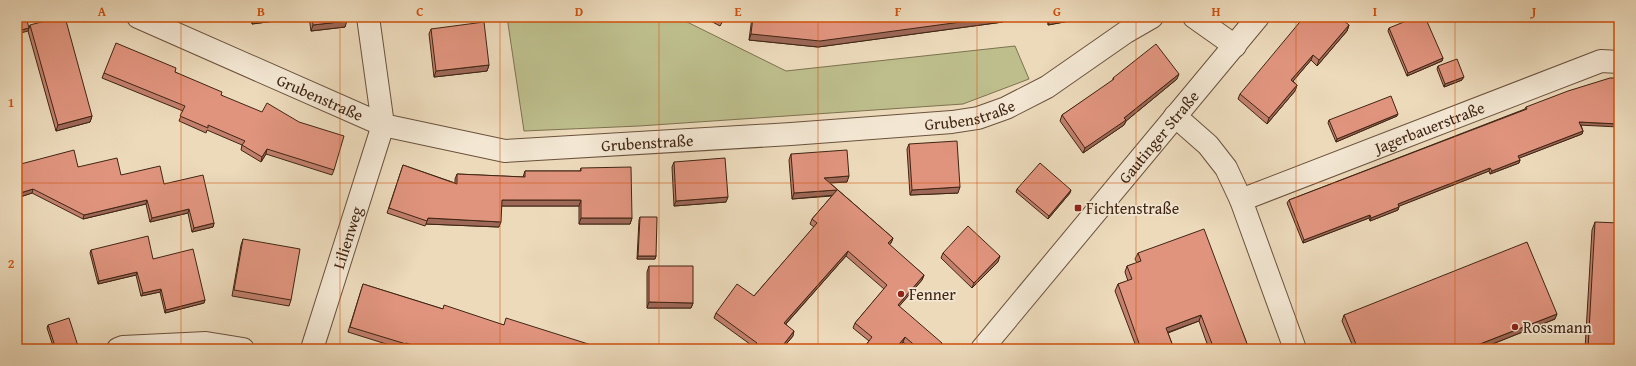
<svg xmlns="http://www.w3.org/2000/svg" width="1636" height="366" viewBox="0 0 1636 366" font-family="'Gentium Book Plus',serif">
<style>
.green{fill:#bdbe8c;stroke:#7e7250}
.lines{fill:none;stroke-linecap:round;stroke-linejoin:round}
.minor-casing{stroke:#6b523d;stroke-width:24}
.minor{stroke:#f3e7d3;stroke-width:22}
.wall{fill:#c17f6c;stroke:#402513}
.shaded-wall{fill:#9d6858;stroke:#402513}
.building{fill:#e0947e;stroke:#402513}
.grid{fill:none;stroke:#cf510d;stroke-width:1;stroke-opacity:0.55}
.poi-dot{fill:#8f2418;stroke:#f3e7d3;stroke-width:1.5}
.labels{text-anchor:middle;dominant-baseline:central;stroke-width:3.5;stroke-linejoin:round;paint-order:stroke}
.street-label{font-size:16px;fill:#402513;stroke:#f3e7d3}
.poi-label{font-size:16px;fill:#402513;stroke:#f3e7d3;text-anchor:start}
.neatline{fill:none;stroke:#cf510d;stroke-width:1.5}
.grid-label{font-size:13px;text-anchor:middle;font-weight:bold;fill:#cf510d}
</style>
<rect width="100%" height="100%" fill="#ecdabb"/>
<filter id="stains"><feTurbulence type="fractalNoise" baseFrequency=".005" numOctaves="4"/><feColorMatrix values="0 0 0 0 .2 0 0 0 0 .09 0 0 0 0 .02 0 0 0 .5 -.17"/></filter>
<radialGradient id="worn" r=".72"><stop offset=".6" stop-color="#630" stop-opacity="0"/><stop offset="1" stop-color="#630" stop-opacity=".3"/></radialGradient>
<!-- green -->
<path class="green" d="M507 17H677L786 71 1015 46 1029 79 963 104 639 126 524 131Z"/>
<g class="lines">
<!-- minor casing -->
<g class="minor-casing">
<g id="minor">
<path id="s1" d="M138 17 383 125 505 151 791 134 952 122 978 118 1006 108 1047 87 1126 32 1152 17"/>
<path d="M1194 17 1235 46"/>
<path d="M1175 116 1208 145 1226 168 1241 200 1295 349"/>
<path id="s2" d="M1241 200 1601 61 1619 62"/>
<path d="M118 349 123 347 206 343 243 349"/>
<path id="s3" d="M312 349 383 125 368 17"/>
<path id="s4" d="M982 349 1258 17"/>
</g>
</g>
<!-- minor -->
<use href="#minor" class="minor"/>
</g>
<!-- wall -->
<path class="wall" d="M251 17H305L252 24Z
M309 17H346L345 27 311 31Z
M703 17H725L720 26Z
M752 17H1005L1003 22 818 47 749 40Z
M1047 17H1091L1048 25Z
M30 25 92 116 90 122 56 131 28 31Z
M1349 25 1347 31 1317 66 1311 60 1293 81 1297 85 1295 91 1267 124 1238 99 1240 94Z
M1389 28 1443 58 1442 61 1407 76 1388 31Z
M431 29 489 65 487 71 434 77 429 34Z
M1438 66 1462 80 1444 87 1437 69Z
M175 72 221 95 334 170 332 175 266 154 261 162 241 150 242 145 207 130 206 133 179 121 183 111 102 78 104 73Z
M1113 78 1177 79 1126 121 1124 125 1083 153 1060 121 1062 115 1113 81Z
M1526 107 1581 125 1583 131 1582 134 1519 158 1520 160 1519 163 1490 174 1489 171 1399 206 1398 210 1370 221 1369 218 1303 243 1287 203 1289 200 1525 109Z
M1397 116 1336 142 1328 123 1329 120Z
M909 144 958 193 910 195 907 149Z
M791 154 847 182 830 183 893 238 891 243 889 245 924 275 922 280 899 306 941 348 940 349H911L903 342 898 349H862L869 341 853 328 855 323 884 289 846 256 786 324 793 336 782 349H752L754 347 714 318 716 313 754 296 814 227 810 224 812 219 832 196 792 199 789 160Z
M674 162 726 202 674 206 672 167Z
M17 165 78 167 164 184 214 223 213 227 192 232 188 213 150 222 146 204 83 219 32 193 17 198Z
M403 165 455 183V179L457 174 523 177 525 171H580L581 168 632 218 630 224H579V206H501L499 227 426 224 425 226 387 213Z
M1017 189 1070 193 1048 219 1016 192Z
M640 217 656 256 655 259H637L639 220Z
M1595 222 1619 349H1585L1592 230Z
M243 239 291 300 289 306 232 296 241 245Z
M91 250 153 259 205 300 204 303 165 313 160 292 141 296 136 275 98 284 90 253Z
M943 253 998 262 972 288 941 258Z
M1138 253 1242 331 1249 349H1209L1199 321 1168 333 1174 349H1137L1115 291 1118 284 1128 281 1125 272 1127 266 1137 263 1135 259Z
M649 266 693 303 691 308H647V272Z
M363 284 443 309 504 325 604 349H407L404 348V349H402L348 332Z
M1344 315 1555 319 1480 349H1354L1342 321Z
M48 325 77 349H54L47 328Z"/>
<!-- shaded-wall -->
<path class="shaded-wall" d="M266 17H305L252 24 254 19Z
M998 17H1005L1003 22 818 47 749 40 751 34Z
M1066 17H1091L1048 25 1050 20Z
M347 21 345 27 311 31 313 25Z
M1349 25 1347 31 1317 66 1319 60Z
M29 28 28 31 17 34V31Z
M1313 55 1311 60 1289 86 1291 80Z
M1443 58 1442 61 1407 76 1408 73Z
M489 65 487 71 434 77 436 71Z
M1179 74 1177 79 1126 121 1124 125 1083 153 1085 148 1124 118Z
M1464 77 1462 80 1444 87 1445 84Z
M1297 85 1295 91 1267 124 1269 118Z
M1398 114 1397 116 1336 142 1337 139Z
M92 116 90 122 56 131 58 125Z
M1579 122 1619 124V127L1578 125Z
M21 128 20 131 17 132V129Z
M1583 131 1582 134 1517 159 1518 156Z
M267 149 266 154 261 162 262 157Z
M1520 160 1519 163 1490 174 1492 171Z
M1490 168 1489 171 1397 207 1398 204Z
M849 176 847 182 823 183 824 178Z
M960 187 958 193 910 195 912 190Z
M33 189 32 193 17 198V194Z
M837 190 835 195 792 199 794 193Z
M1071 190 1070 193 1048 219 1049 216Z
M728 197 726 202 674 206 676 201Z
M147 200 146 204 83 219 84 215Z
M502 200H581L579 206H500Z
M1399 207 1398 210 1370 221 1371 218Z
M189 209 188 213 150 222 152 218Z
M1370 215 1369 218 1303 243 1304 240Z
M428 218 501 222 499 227 426 224Z
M581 218H632L630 224H579Z
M214 223 213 227 192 232 194 228Z
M893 238 891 243 886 249 888 243Z
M848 251 846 256 782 328 784 323Z
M638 256H656L655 259H637Z
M1000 256 998 262 972 288 974 283Z
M137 272 136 275 98 284 99 281Z
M924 275 922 280 896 310 898 305Z
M161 289 160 292 141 296 143 293Z
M205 300 204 303 165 313 166 310Z
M649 302 693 303 691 308H647Z
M1557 314 1555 319 1480 349H1467Z
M1201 315 1199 321 1163 334 1166 328Z
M794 331 793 336 782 349H780Z
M905 337 903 342 898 349H895Z
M942 343 940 349H937Z
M78 346 77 349H70Z"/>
<!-- building -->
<path class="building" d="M17 17H26L29 28 17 31Z
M60 17H65L92 116 58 125 30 25Z
M254 17H266L254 19Z
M312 17H346L347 21 313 25Z
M716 17H724L722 20Z
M753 17H998L820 41 751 34Z
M1050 17H1066L1050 20Z
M1304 17H1339L1349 25 1319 60 1313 55 1291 80 1297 85 1269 118 1240 94Z
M1416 17H1425L1443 58 1408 73 1389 28Z
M484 22 489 65 436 71 431 29Z
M116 43 176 68 175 72 222 92 221 95 262 112 267 103 299 122 344 136 334 170 267 149 262 157 242 145 245 141 208 125V128L180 116 185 106 104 73Z
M1156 44 1179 74 1124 118 1126 120 1085 148 1062 115 1114 79 1113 78Z
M1457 59 1464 77 1445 84 1438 66Z
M1610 78H1619V124L1579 122 1583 131 1518 156 1520 160 1492 171 1490 168 1398 204 1399 207 1371 218 1370 215 1304 240 1289 200 1527 109 1526 107 1568 91Z
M1391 96 1398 114 1337 139 1329 120Z
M17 113 21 128 17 129Z
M957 141 960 187 912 190 909 144Z
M74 150 78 167 117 158 121 175 160 166 164 184 203 175 214 223 194 228 189 209 152 218 147 200 84 215 33 189 17 194V165Z
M847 150 849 176 824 178 893 238 888 243 924 275 898 305 942 343 937 349H919L905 337 895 349H863L872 337 855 323 887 285 848 251 784 323 794 331 780 349H752L757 343 716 313 737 284 754 296 817 223 812 219 837 190 794 193 791 154Z
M725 158 728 197 676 201 674 162Z
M1040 163 1071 190 1049 216 1017 189Z
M403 165 457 184V174L525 177V171H581V168L631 167 632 218H581V200H502L501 222 428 218 427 221 389 208Z
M640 217H657L656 256H638Z
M1595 222 1619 223V349H1588Z
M968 226 1000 256 974 283 943 253Z
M1204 229 1249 349H1214L1201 315 1166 328 1174 349H1141L1118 284 1132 279 1127 266 1141 261 1138 253Z
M148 236 153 259 193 249 205 300 166 310 161 289 143 293 137 272 99 281 91 250Z
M243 239 300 249 291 300 234 290Z
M1527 242 1557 314 1467 349H1358L1344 315Z
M649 266H693V303L649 302Z
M363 284 443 309 444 305 504 325 506 318 604 349H426L406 343V344L350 327Z
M69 318 78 346 70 349H56L48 325Z"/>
<!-- grid -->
<path class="grid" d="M181 17V349M340 17V349M500 17V349M659 17V349M818 17V349M977 17V349M1136 17V349M1296 17V349M1455 17V349M17 183H1619"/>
<!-- markers -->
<g class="poi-dot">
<rect x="1074" y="204" width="8" height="8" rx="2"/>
<circle cx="901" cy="294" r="4"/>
<circle cx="1515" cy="327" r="4"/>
</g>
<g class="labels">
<!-- street labels -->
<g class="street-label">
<text stroke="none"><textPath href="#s1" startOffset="199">Grubenstraße</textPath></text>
<text stroke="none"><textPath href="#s1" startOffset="859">Grubenstraße</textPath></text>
<text stroke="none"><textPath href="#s2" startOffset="202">Jagerbauerstraße</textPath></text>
<text stroke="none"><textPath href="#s4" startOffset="276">Gautinger Straße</textPath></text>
<text stroke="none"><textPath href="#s1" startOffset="535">Grubenstraße</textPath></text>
<text stroke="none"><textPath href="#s3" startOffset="117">Lilienweg</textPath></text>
</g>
<!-- poi labels -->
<g class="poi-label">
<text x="1086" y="208">Fichtenstraße</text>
<text x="909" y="294">Fenner</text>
<text x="1523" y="327">Rossmann</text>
</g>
</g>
<!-- margin -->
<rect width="1636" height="366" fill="none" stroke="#ecdabb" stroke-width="44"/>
<rect x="22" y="22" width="1592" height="322" class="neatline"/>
<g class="grid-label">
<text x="102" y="16">A</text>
<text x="261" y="16">B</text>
<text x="420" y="16">C</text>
<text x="579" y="16">D</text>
<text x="738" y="16">E</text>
<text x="898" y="16">F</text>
<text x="1057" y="16">G</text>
<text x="1216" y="16">H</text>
<text x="1375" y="16">I</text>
<text x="1534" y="16">J</text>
<text x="11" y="107">1</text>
<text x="11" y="268">2</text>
</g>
<rect width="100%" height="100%" filter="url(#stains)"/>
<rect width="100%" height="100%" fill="url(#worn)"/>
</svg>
